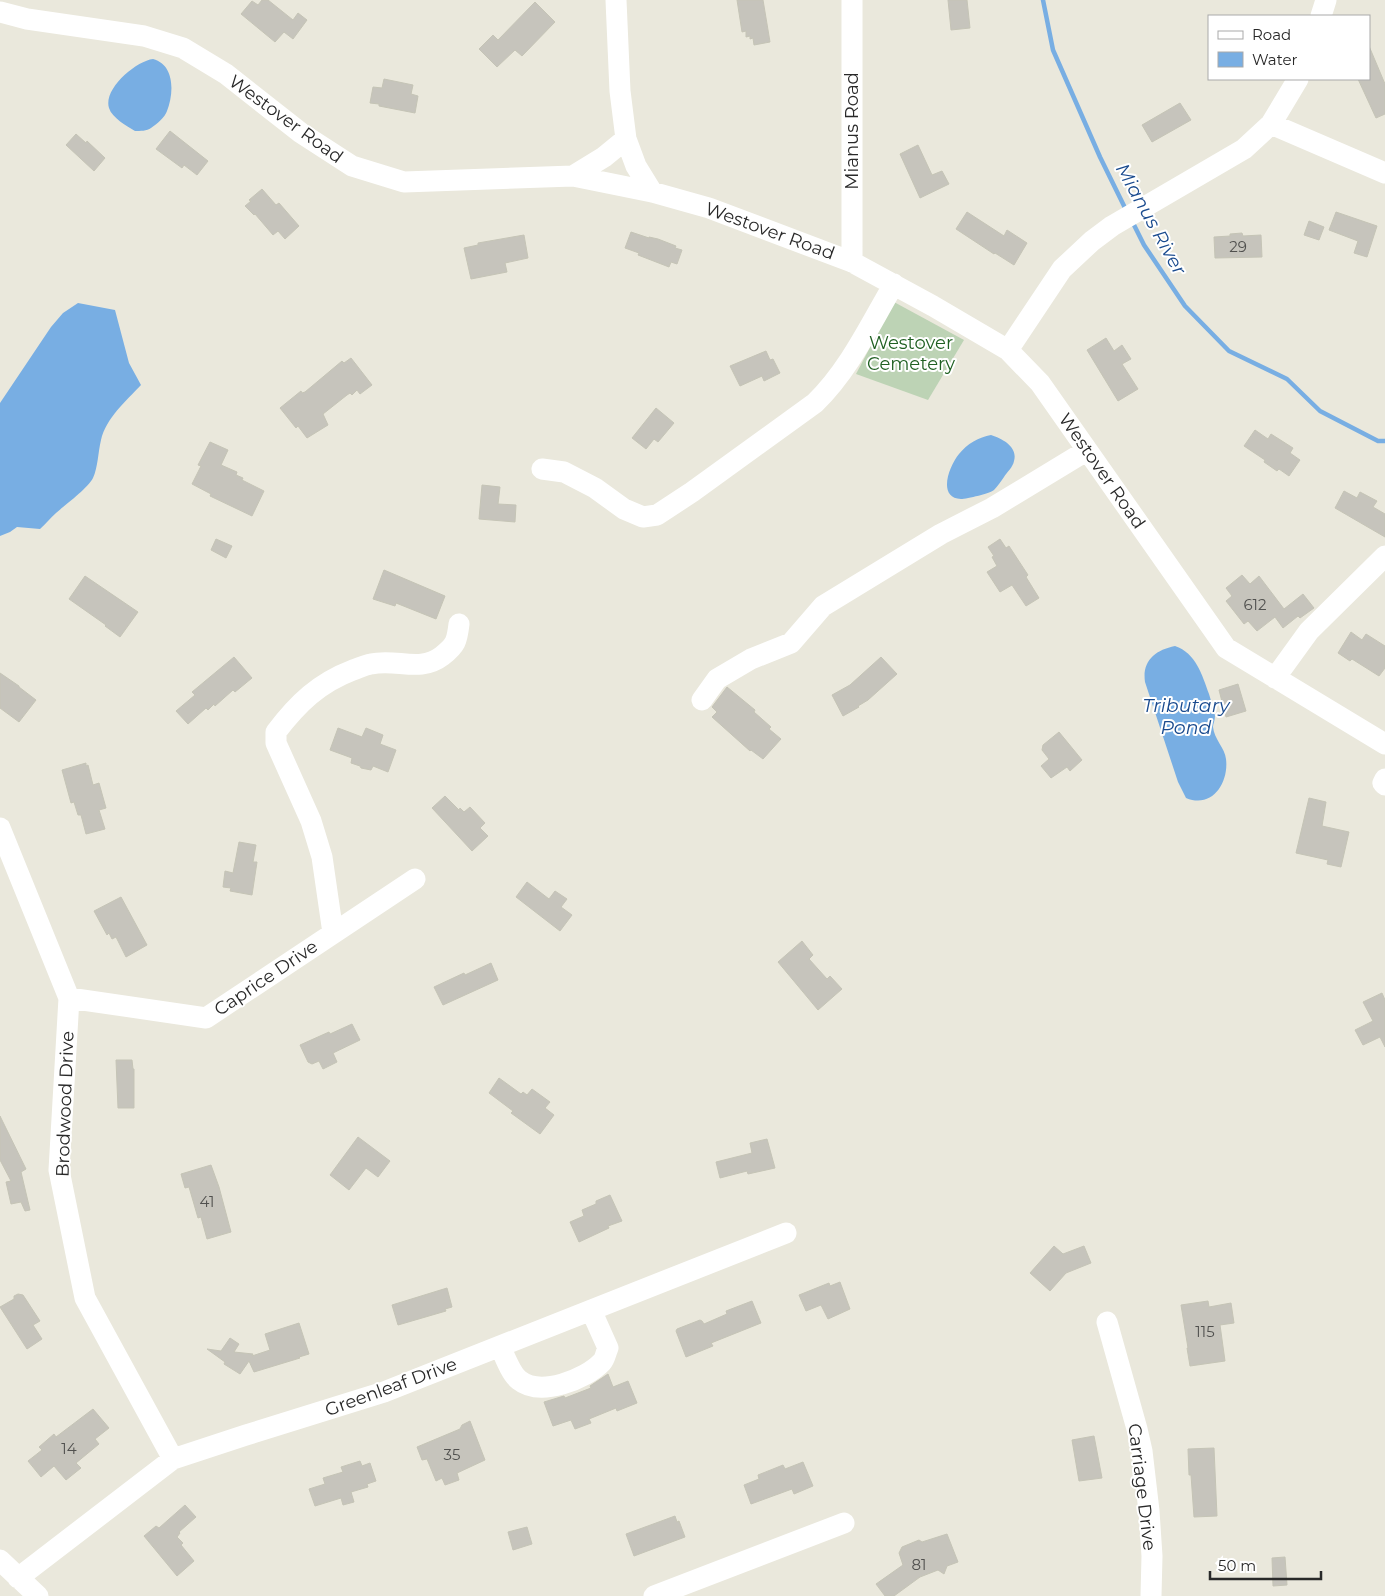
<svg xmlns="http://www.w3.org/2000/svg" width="1385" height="1596" viewBox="0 0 1385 1596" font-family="Montserrat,sans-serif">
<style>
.cemetery{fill:#bdd3b5}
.water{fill:#78aee3}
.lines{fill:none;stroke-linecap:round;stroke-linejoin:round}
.stream{stroke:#78aee3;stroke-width:4.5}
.building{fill:#c6c4bc;stroke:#c5c4b6}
.minor{stroke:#fff;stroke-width:21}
.labels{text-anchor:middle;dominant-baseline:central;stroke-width:4;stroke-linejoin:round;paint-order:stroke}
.number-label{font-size:15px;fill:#50504e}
.street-label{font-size:18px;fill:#292929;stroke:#fff}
.park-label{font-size:18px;fill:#206022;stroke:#fff}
.water-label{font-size:19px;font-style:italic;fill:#194a8e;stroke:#fff}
</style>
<rect width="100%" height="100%" fill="#eae8dc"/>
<!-- cemetery -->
<path class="cemetery" d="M894 302 964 340 928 400 856 374Z"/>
<!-- water -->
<path class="water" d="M153 59C175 65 174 93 167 111 165 117 157 124 151 128 147 131 140 131 135 131 127 126 112 118 109 108 103 89 136 61 153 59Z
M78 303 115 310 129 363 141 385C126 401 106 418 101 440 98 452 98 467 93 478 88 488 65 505 56 513 50 518 46 524 40 529L17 527 10 532 0 536V403L51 327 63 313Z
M991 435C1003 439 1018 447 1014 461 1013 467 1007 472 1004 477 1001 481 998 486 994 490 991 493 967 499 961 499 937 498 949 466 959 454 967 444 979 437 991 435Z
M1175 646C1196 653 1202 675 1209 694 1211 701 1214 709 1215 716 1215 720 1213 724 1213 727 1214 739 1225 748 1226 759 1229 783 1212 809 1186 798L1178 782 1145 682C1142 661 1155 650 1175 646Z"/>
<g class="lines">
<!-- stream -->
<path class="stream" d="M1043 0 1053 50 1100 157 1127 212
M1132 221 1144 245 1185 306 1229 351 1287 379 1320 411 1378 441H1385"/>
</g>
<!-- building -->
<path class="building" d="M262 0H268L293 20 298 13 307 20 293 39 284 32 275 42 241 14 252 1 258 5Z
M737 0H763L770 42 754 45 753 38 750 39V36L746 37V31L742 32Z
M948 0H967L970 28 951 30Z
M535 2 555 22 522 56 515 50 497 67 479 49 493 35 498 40Z
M1369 46 1385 84V114L1376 118 1358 79H1369Z
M384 79 413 85 411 94 418 96 415 113 379 106V104L370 103 373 87 382 88Z
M1180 103 1191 120 1152 142 1142 125Z
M170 131 208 161 197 175 184 165 182 168 156 149Z
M76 134 86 143 87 141 105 158 94 171 66 145Z
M918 145 932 175 942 171 949 184 920 198 900 154Z
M262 189 276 205 279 203 299 226 285 239 278 231 273 235 255 214 254 215 245 206 251 201 249 200Z
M967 212 1004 236 1007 230 1027 243 1014 265 995 253 994 254 956 229Z
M1336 212 1377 226 1367 257 1354 253 1358 241 1329 230Z
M1309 221 1324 227 1319 240 1304 235Z
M631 232 649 238V237L658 239 676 246 675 248 682 250 677 264 671 262 669 267 638 255 639 253 625 248Z
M1242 233 1243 236 1261 235 1262 257 1215 258 1214 237 1230 236V234Z
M524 235 528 258 505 263 507 272 471 279 464 248 478 245V243Z
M1106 338 1114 351 1122 345 1131 359 1122 364 1138 389 1118 401 1087 350Z
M766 351 770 360 773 359 780 373 764 381 762 376 740 386 730 366Z
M351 358 372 385 360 394 357 390 352 395 350 393 347 395 323 414 328 425 307 438 298 426 296 428 280 408 301 391 302 393 305 392 342 361 344 363Z
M656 408 674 423 658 442 654 439 646 449 632 438Z
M1255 430 1268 439 1271 434 1293 448 1290 453 1300 460 1289 476 1279 469 1277 471 1264 462 1265 460 1244 446Z
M210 442 228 450 221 465 237 472 236 475 243 478 242 480 264 491 252 516 210 496 211 494 192 484 201 466 198 465Z
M482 485 500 487 498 504 516 505 515 522 479 519Z
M1344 491 1357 498 1360 492 1377 501 1373 507 1385 514V537L1335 508Z
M216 539 232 546 226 558 211 550Z
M1000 539 1006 548 1009 546 1028 575 1026 577 1039 598 1026 606 1012 585 1000 592 987 572 997 566 992 557 994 556 988 547Z
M384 570 445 596 436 619 396 603 395 606 373 599Z
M1242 575 1250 584 1259 576 1284 609 1303 594 1314 608 1300 618 1298 616 1283 628 1275 617 1257 631 1248 621 1244 624 1226 601 1232 596 1226 588Z
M85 576 138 612 120 637 105 626 106 625 69 599Z
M1351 632 1362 640 1366 634 1385 646V668L1379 676 1352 659 1350 661 1338 653Z
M234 657 252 678 235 692 233 690 215 706 214 704 208 710 206 708 188 724 176 711 195 695 192 692Z
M881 657 897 674 868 700 858 706 859 707 843 716 832 695 850 685Z
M0 673 19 686V687L36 700 19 722 0 708Z
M1238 684 1246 711 1226 717 1219 690Z
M727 687 755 710 754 712 771 727 769 729 781 739 763 759 751 750 750 751 712 717 717 712 712 707Z
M338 728 362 737 366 728 383 735 380 744 396 750 388 772 373 766 371 770 361 768 360 766 351 763 352 758 330 750Z
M1059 732 1082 760 1070 771 1067 767 1051 778 1041 766 1049 759 1042 750 1043 745Z
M86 763V766L88 765 93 785 99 783 106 808 99 810 105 829 86 834 81 815H78L74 802 71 803 62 770Z
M445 796 459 810 460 808 464 812 470 807 485 823 480 828 488 836 472 851 432 808Z
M1309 798 1326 802 1322 826 1349 832 1341 867 1327 864 1328 860 1296 853Z
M239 842 256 845 253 862H257L252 895 230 891 231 888 223 887 225 871 233 873Z
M527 882 549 899 555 891 567 899 561 907 572 915 560 931 516 897Z
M121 897 147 945 126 957 116 937 112 939 109 933 107 935 94 911Z
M802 941 813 955 809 959 827 979 830 976 842 989 818 1010 778 962Z
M491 963 498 980 443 1005 434 987 464 973 465 975Z
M1382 993 1385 1000V1047L1380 1037 1363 1045 1355 1030 1373 1021 1363 1002Z
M352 1024 360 1040 333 1053 337 1062 323 1069 319 1061 312 1064 308 1062 300 1045 329 1032 330 1034Z
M116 1060H132L133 1069H134V1108H118Z
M499 1078 521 1094 523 1092 527 1095 532 1089 550 1102 545 1108 554 1115 540 1134 511 1113 513 1111 489 1093Z
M0 1116 26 1169 21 1172 30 1210 25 1211 21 1202 11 1204 6 1182 11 1181 0 1160Z
M358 1137 390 1161 378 1177 366 1168 349 1190 330 1175Z
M767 1139 775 1168 748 1174 747 1171 720 1178 716 1162 752 1153 750 1143Z
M211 1165 219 1187 231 1232 207 1239 201 1217 198 1218 189 1187 185 1188 181 1174Z
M610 1195 622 1221 608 1226 609 1228 579 1242 570 1222 584 1216 582 1210 596 1204V1201Z
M1054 1246 1063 1254 1084 1246 1091 1263 1066 1273 1050 1291 1030 1273Z
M840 1282 850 1309 828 1319 821 1305 806 1311 799 1295 829 1283 830 1286Z
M447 1288 452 1307 445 1309 446 1311 398 1325 392 1305Z
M18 1294 23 1295 40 1321 33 1325 42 1339 27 1349 0 1307 14 1299V1296Z
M752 1301 761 1323 711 1343 713 1346 686 1357 676 1331 677 1329 700 1320 702 1321 704 1324 727 1314 726 1311Z
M1208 1301 1209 1307 1231 1303 1234 1323 1220 1325 1225 1361 1190 1366 1187 1348H1188L1181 1305Z
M299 1323 309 1354 299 1357 300 1358 254 1372 249 1361 240 1374 224 1364 225 1362 207 1349 221 1351 230 1338 239 1344 234 1352 253 1354 252 1356 270 1350 265 1334Z
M608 1374 613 1387 628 1381 637 1403 617 1411 616 1408 589 1419 591 1423 575 1429 571 1420 553 1426 544 1402 564 1396 565 1398 591 1388 590 1386Z
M93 1409 109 1428 95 1439 99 1444 76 1463 81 1468 66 1480 54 1466 41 1477 28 1461 42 1450 39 1447 54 1434 56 1437Z
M470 1421 485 1460 457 1473 459 1480 445 1485 442 1478 436 1481 427 1459 422 1460 417 1447 460 1429 462 1425Z
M1094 1436 1102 1478 1079 1481 1072 1440Z
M1214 1448 1217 1516 1194 1517 1191 1475H1189L1188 1449Z
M360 1461 362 1466 370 1463 376 1481 367 1484 368 1487 351 1492 354 1502 343 1505 341 1498 315 1506 309 1489 325 1484 323 1478 343 1472 341 1467Z
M803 1462 813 1486 794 1494 792 1489 751 1504 744 1485 759 1479 758 1475 783 1465 785 1469Z
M185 1505 196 1517 179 1532 180 1533 177 1537 183 1543 181 1545 194 1561 177 1576 144 1536 156 1526 159 1528Z
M675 1516 677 1522 679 1521 685 1537 634 1556 626 1534Z
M527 1527 532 1544 513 1550 508 1532Z
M947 1534 958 1562 947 1566 944 1574 938 1570 920 1577 894 1596H885L876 1584 903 1565 899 1553 902 1547 919 1540 922 1542Z
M1285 1557 1287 1585 1273 1586 1272 1558Z"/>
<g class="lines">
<!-- minor -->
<path class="minor" d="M616 0 620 91 626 139 636 166 652 192
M852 0V262
M0 12 27 19 144 36 183 48 226 74 301 133 352 166 404 182 573 176 652 192 709 208 852 262 933 306 1008 350 1040 383 1226 648 1385 744
M1321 16 1326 0
M1271 124 1385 173
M573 176 604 157 626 139
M1008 350 1062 269 1092 241 1112 226 1244 149 1271 124 1298 79
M542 469 564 472 595 488 624 509 643 517 657 515 692 492 815 403C849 370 870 325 894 284
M1275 678 1309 631 1385 556
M702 700 717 679 751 659 791 643 823 606 941 534 992 508 1086 451
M1385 779 1383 783 1385 785
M0 828 69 998 59 1170 85 1298 173 1459
M333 933 322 857 311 821 276 743V732C298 703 319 683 353 670 359 668 365 665 371 664 396 658 420 673 442 656 456 645 457 641 459 624
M69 998 206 1018 415 879
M1107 1322 1137 1429 1142 1451 1149 1511 1152 1556 1151 1596
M500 1346C504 1355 511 1374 519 1380 540 1397 585 1380 602 1362 605 1359 606 1352 608 1348L591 1310
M0 1560 38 1596
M18 1578 173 1459 246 1435 384 1392 786 1233
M654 1596 844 1523"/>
</g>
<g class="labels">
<!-- number labels -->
<g class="number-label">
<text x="1238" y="246">29</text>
<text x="1255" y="604">612</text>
<text x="207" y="1201">41</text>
<text x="1205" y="1331">115</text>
<text x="69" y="1448">14</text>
<text x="452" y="1454">35</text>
<text x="919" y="1564">81</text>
</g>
<!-- street labels -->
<g class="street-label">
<text transform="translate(286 119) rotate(36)">Westover Road</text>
<text transform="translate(852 131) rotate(-90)">Mianus Road</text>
<text transform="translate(770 231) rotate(20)">Westover Road</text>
<text transform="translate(1102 471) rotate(55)">Westover Road</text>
<text transform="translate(266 978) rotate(-34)">Caprice Drive</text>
<text transform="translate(65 1104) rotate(-88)">Brodwood Drive</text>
<text transform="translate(391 1387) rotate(-20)">Greenleaf Drive</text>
<text transform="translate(1142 1487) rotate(83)">Carriage Drive</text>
</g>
<!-- park labels -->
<g class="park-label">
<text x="911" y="343">Westover<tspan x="911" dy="21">Cemetery</tspan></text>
</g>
<!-- water labels -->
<g class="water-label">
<text transform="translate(1151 219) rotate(61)">Mianus River</text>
<text x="1186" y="705">Tributary<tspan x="1186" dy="22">Pond</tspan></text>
</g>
</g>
<!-- legend -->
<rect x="1208" y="15" width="162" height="65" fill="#ffffff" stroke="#a9a9a9"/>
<rect x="1218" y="31" width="25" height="8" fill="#ffffff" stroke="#a9a9a9"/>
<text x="1252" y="40" font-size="15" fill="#292929">Road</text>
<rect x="1218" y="52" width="25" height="15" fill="#78aee3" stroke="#a9a9a9"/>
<text x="1252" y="65" font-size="15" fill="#292929">Water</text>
<!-- scale -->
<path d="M1210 1571v8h111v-8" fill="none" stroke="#292929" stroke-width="2.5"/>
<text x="1218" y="1571" font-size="15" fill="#292929" stroke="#ffffff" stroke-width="4" paint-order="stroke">50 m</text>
</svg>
